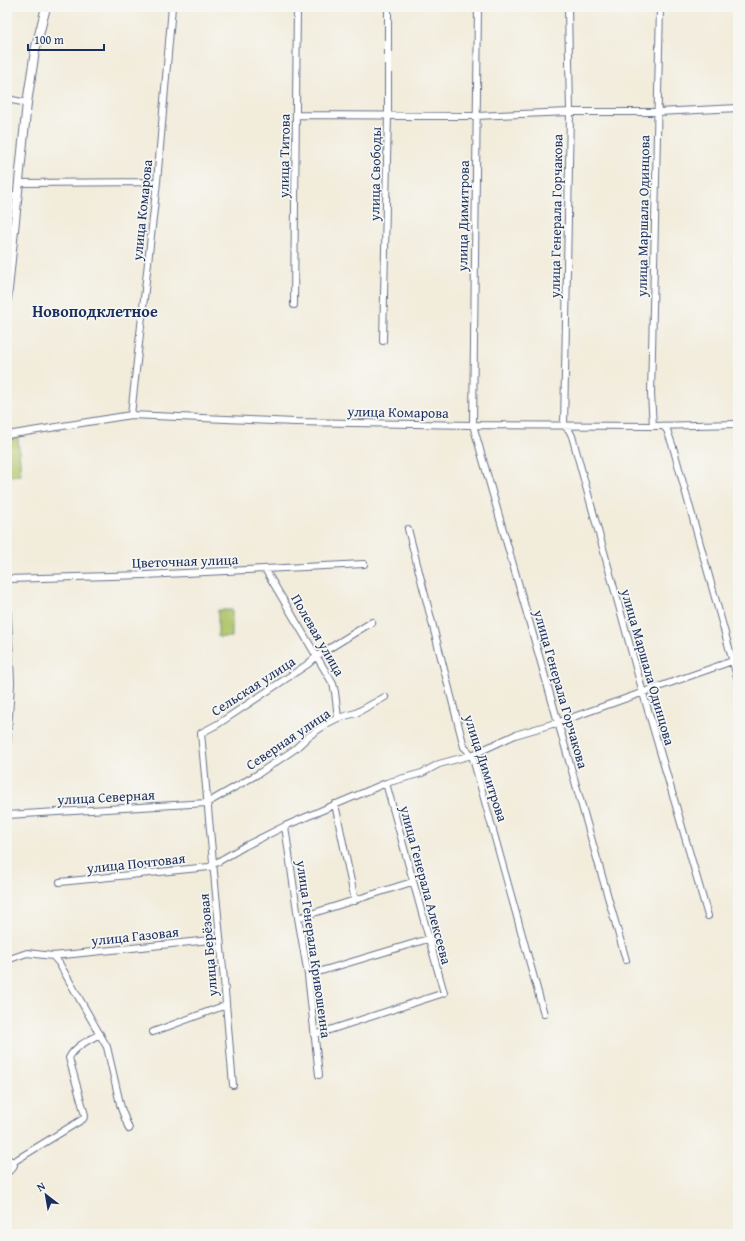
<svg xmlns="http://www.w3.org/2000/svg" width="745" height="1241" viewBox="0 0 745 1241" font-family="'Gentium Book Plus',serif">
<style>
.green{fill:#aec468;stroke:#647a63}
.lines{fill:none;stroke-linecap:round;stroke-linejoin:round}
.street-casing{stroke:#66718a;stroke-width:8}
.secondary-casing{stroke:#66718a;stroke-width:10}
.street{stroke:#fff;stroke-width:6}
.secondary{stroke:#fff;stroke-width:8}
.labels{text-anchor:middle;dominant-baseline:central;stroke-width:3.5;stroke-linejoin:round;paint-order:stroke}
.street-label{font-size:14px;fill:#1b2f5e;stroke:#f6f6f2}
.quarter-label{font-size:16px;font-weight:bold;fill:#1b2f5e;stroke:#f6f6f2}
</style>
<rect width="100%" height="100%" fill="#f6f6f2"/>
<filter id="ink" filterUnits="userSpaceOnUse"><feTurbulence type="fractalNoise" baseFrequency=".025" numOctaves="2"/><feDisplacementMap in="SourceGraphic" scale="8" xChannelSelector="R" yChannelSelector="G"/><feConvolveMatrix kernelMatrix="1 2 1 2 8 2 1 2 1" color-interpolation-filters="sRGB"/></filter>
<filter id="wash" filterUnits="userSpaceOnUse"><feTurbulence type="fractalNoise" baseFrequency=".012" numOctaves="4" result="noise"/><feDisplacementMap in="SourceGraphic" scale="16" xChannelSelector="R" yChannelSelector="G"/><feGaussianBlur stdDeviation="0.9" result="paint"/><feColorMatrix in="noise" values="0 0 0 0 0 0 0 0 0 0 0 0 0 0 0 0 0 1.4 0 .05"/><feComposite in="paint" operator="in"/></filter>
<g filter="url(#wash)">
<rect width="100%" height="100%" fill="#f2ecdb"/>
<!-- green -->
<path class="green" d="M18 437 21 475 7 476V438Z
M218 610H232V637H218Z"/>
</g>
<g filter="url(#ink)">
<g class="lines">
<!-- street casing -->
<g class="street-casing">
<path id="street" d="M478 7 473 425 626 960
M568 7 570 112 564 426 569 430 572 436 643 693 708 916
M7 99 27 103
M296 115 476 116 570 112H658L738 108
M18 183 157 182
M7 199 17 194
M294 305 297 7
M383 341 388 115V7
M131 415 157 182 172 7
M653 426 651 394 660 7
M663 426 667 430 673 447 738 680
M7 435 131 415 295 422 473 425 653 426 738 424
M408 529 464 747 472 755 544 1014
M265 569 333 684 335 692 338 718
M7 579 145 575 364 564
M7 599 11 683 7 748
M335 804 355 901
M7 815 207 803 258 774 295 749 309 736 328 723 338 718 356 713 385 697
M285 826 298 918 308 975 319 1075
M60 882 209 867 245 846 285 826 386 783 422 773 439 764 472 755 515 735 559 722 738 659
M298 918 412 882
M53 956 59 963 107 1047 121 1108 129 1129
M7 960 27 953 53 956 220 939
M308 975 428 939
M153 1032 226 1005
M314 1035 444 993 386 783
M233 1085 224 980 201 733 218 724 308 664 317 656 372 622
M7 1159 12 1161 14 1165 12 1169 7 1172
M13 1162 83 1119 85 1115 69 1058C75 1046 89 1040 100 1034"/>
</g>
<!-- secondary casing -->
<g class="secondary-casing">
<path id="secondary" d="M7 299 27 103 35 51 46 7"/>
</g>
<!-- street -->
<use href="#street" class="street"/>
<!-- secondary -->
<use href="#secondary" class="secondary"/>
</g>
</g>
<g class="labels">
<!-- street labels -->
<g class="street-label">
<text transform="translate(284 156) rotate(-89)">улица Титова</text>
<text transform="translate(375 174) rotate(-89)">улица Свободы</text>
<text transform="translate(142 210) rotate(-84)">улица Комарова</text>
<text transform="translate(463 216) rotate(-89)">улица Димитрова</text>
<text transform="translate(556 216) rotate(-89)">улица Генерала Горчакова</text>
<text transform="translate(643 216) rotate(-89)">улица Маршала Одинцова</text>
<text transform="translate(398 412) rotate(1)">улица Комарова</text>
<text transform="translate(185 561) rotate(-2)">Цветочная улица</text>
<text transform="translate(318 635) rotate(60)">Полевая улица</text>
<text transform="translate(648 667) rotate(74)">улица Маршала Одинцова</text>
<text transform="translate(253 686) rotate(-33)">Сельская улица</text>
<text transform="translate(561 689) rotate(74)">улица Генерала Горчакова</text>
<text transform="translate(288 739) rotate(-34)">Северная улица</text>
<text transform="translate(486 768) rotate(72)">улица Димитрова</text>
<text transform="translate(106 797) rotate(-3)">улица Северная</text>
<text transform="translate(136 863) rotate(-6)">улица Почтовая</text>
<text transform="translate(426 885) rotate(75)">улица Генерала Алексеева</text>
<text transform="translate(135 936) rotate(-6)">улица Газовая</text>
<text transform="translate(208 945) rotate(-95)">улица Берёзовая</text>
<text transform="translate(314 949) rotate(82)">улица Генерала Кривошеина</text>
</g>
<!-- quarter labels -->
<g class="quarter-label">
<text x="95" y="311">Новоподклетное</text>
</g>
</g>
<!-- margin -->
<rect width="745" height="1241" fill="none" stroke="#f6f6f2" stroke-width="24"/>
<!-- north arrow -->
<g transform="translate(46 1195) rotate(329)" stroke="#f6f6f2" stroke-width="3" paint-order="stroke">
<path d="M0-3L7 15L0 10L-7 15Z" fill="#1b2f5e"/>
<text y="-6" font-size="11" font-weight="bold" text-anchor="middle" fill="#1b2f5e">N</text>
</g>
<!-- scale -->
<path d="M28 44v6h76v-6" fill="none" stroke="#1b2f5e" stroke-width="2"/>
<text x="34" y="44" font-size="12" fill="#1b2f5e" stroke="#f6f6f2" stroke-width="3" paint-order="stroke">100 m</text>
</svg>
